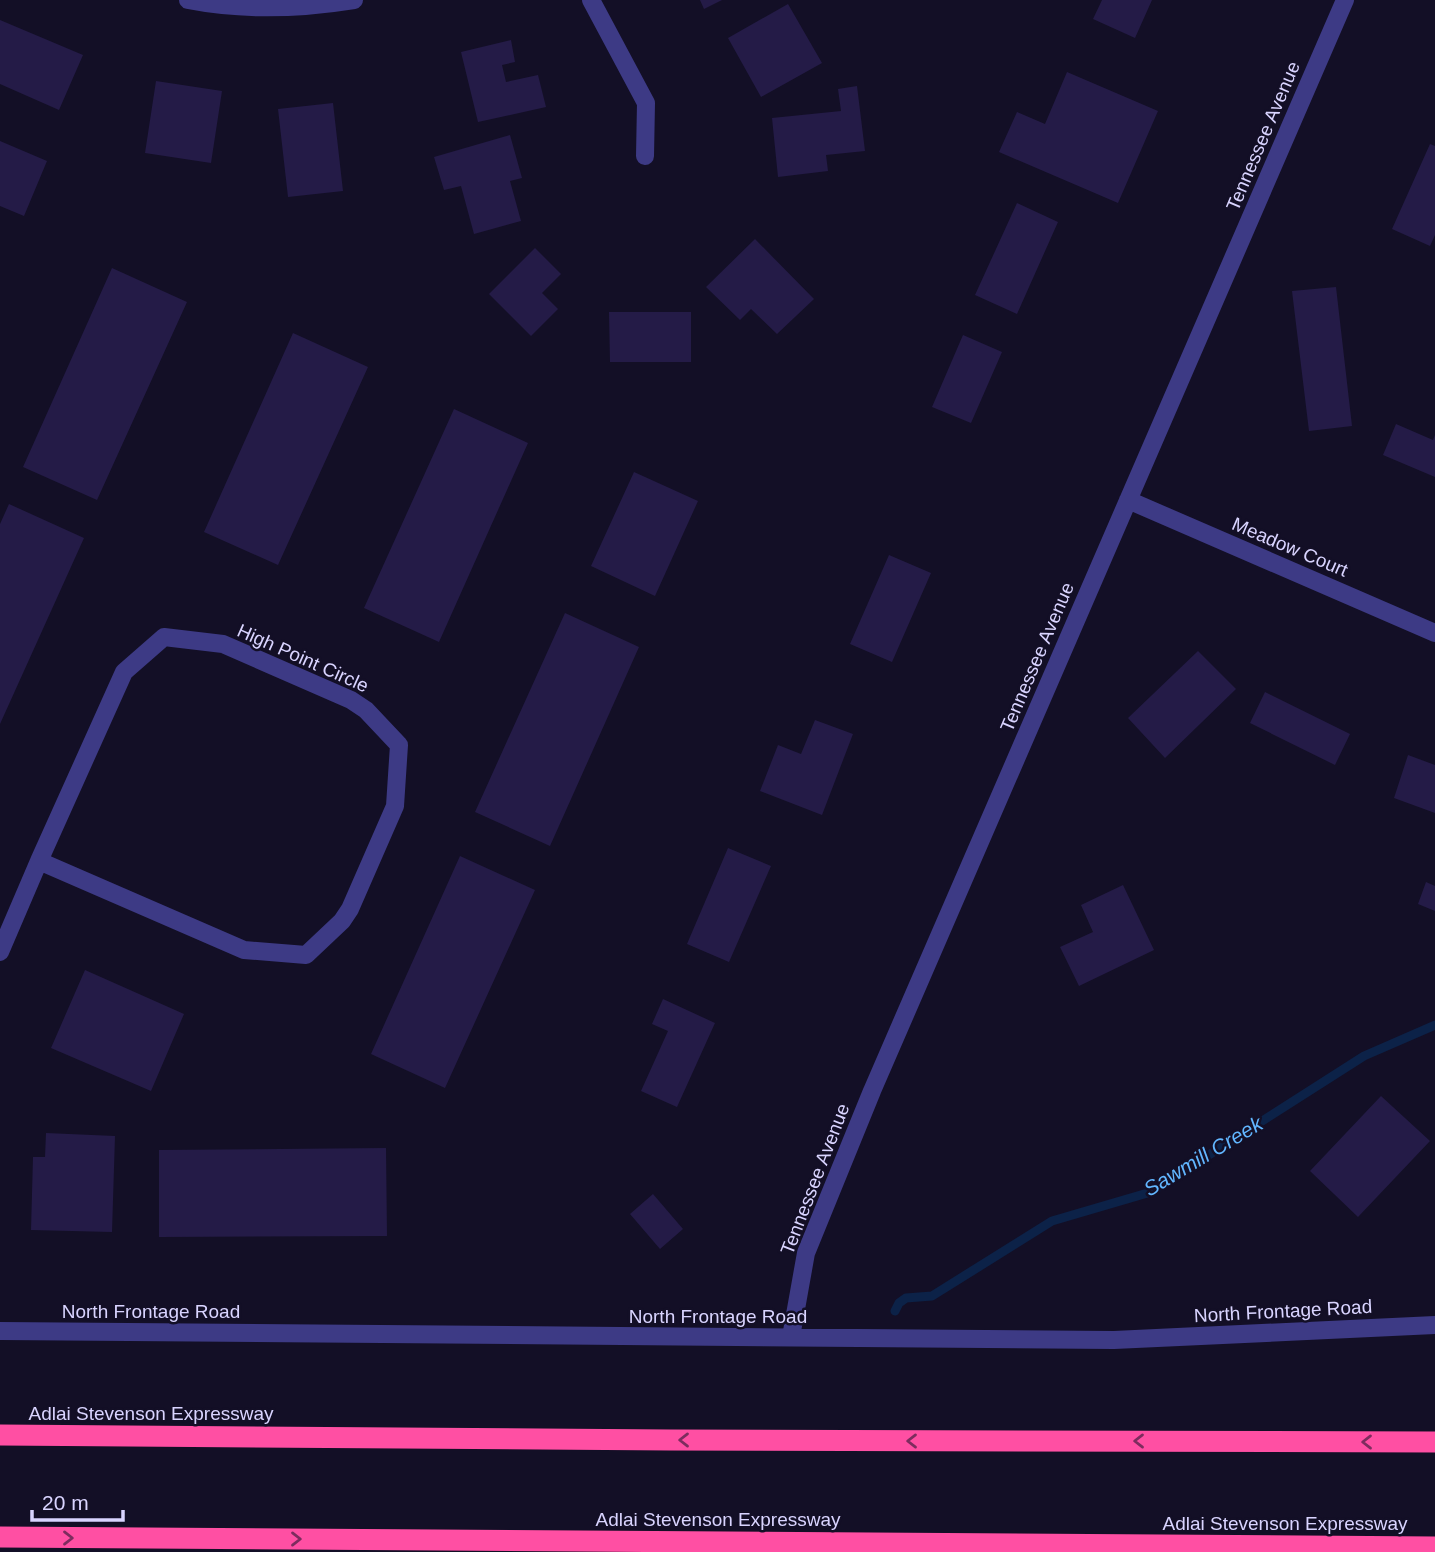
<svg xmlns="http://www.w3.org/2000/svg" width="1435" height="1552" viewBox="0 0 1435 1552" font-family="Arial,sans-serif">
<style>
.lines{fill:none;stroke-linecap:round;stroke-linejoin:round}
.stream{stroke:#0c2248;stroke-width:9}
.building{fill:#241b47}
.street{stroke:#3d3a85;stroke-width:18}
.highway{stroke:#ff4fa3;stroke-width:21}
.oneway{stroke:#7d2c5e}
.labels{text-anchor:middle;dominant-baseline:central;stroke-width:5;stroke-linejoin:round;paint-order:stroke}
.street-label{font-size:19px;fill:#d9d4ff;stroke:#130f26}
.water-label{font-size:21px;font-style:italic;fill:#62b6ff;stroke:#130f26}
</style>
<rect width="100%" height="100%" fill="#130f26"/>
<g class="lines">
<!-- stream -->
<path class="stream" d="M895 1311 899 1303 906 1298 932 1296 1052 1221 1151 1192 1364 1056 1435 1025"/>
</g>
<!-- building -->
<path class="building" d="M700 0H722L704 9Z
M1102 0H1152L1135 38 1093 19Z
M788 4 822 63 761 97 728 38Z
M0 20 83 55 59 110 0 84Z
M511 40 515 62 502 65 506 82 538 75 546 107 478 122 461 52Z
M1067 72 1158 111 1118 203 999 152 1017 112 1045 124Z
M156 81 222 91 211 163 145 153Z
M857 86 865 151 826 155 828 171 778 177 772 118 841 111 838 89Z
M333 103 343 191 288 197 278 109Z
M510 135 522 178 510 181 521 221 474 234 461 186 444 190 434 157Z
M0 141 47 161 24 216 0 206Z
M1430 144 1435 146V235L1430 246 1392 229Z
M1017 203 1058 222 1017 314 975 295Z
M755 239 814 299 777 334 751 309 740 320 706 287Z
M535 248 561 274 542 293 558 309 531 336 489 294Z
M112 268 187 302 97 500 23 467Z
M1336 287 1352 426 1309 431 1292 291Z
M609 312H691V362H610Z
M293 333 368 367 278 565 204 532Z
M963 335 1002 352 971 423 932 407Z
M454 409 528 443 439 642 364 608Z
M1396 424 1433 440 1435 435V477L1383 455Z
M634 472 698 501 655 596 591 566Z
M9 504 84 538 0 724V524Z
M889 555 931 573 892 662 850 644Z
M565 613 639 647 550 846 475 812Z
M1198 651 1236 689 1165 758 1128 718Z
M1265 692 1350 734 1335 765 1250 723Z
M815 720 853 734 822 815 760 791 778 745 801 754Z
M1408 755 1435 765V813L1394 798Z
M728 848 771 866 729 962 687 944Z
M460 856 535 890 445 1088 371 1054Z
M1426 882 1435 886V911L1418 904Z
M1123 885 1154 950 1079 986 1060 947 1093 932 1081 905Z
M85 970 184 1014 151 1091 51 1048Z
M663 999 715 1023 677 1107 641 1091 668 1031 652 1024Z
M1381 1096 1430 1141 1358 1217 1310 1171Z
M46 1133 115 1136 112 1232 31 1230 33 1157H45Z
M386 1148 387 1236 159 1237V1150Z
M653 1194 683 1229 660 1249 630 1214Z"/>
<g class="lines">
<!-- street -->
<path class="street" d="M188 0C244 11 298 9 354 0
M591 0 646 103 645 156
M1128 500 1435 633
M164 637 223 644 351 700 366 710 399 745 395 806 350 909 342 921 306 955 244 950 39 861 124 672Z
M0 952 39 861
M0 1331 1114 1340 1435 1325
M791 1337 806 1253 872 1091 1345 0"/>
<!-- highway -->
<path class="highway" d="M0 1435 670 1440 1435 1442
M0 1537 1435 1547"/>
</g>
<!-- one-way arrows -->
<defs><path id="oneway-chevron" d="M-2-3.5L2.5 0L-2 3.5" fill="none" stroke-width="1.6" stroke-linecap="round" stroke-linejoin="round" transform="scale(1.75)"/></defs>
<g class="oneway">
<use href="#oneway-chevron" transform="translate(684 1440) rotate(-180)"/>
<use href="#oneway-chevron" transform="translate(912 1441) rotate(-180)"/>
<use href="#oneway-chevron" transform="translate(1139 1441) rotate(-180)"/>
<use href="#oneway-chevron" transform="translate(1367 1442) rotate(-180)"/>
<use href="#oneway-chevron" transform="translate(68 1538)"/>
<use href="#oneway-chevron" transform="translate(296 1539)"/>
</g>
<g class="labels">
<!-- street labels -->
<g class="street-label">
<text transform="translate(1263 136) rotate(-67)">Tennessee Avenue</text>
<text transform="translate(1290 547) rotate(23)">Meadow Court</text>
<text transform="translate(1037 657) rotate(-67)">Tennessee Avenue</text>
<text transform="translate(303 658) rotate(24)">High Point Circle</text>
<text transform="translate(815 1179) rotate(-69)">Tennessee Avenue</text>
<text x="151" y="1311">North Frontage Road</text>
<text transform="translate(1283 1311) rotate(-3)">North Frontage Road</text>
<text x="718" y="1316">North Frontage Road</text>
<text x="151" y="1413">Adlai Stevenson Expressway</text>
<text x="718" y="1519">Adlai Stevenson Expressway</text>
<text x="1285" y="1523">Adlai Stevenson Expressway</text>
</g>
<!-- water labels -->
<g class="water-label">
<text transform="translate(1203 1156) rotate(-31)">Sawmill Creek</text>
</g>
</g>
<!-- scale -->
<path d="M32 1510v10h91v-10" fill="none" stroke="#d9d4ff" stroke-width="3.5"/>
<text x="42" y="1510" font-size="21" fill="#d9d4ff" stroke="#130f26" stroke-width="5" paint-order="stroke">20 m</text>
</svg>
